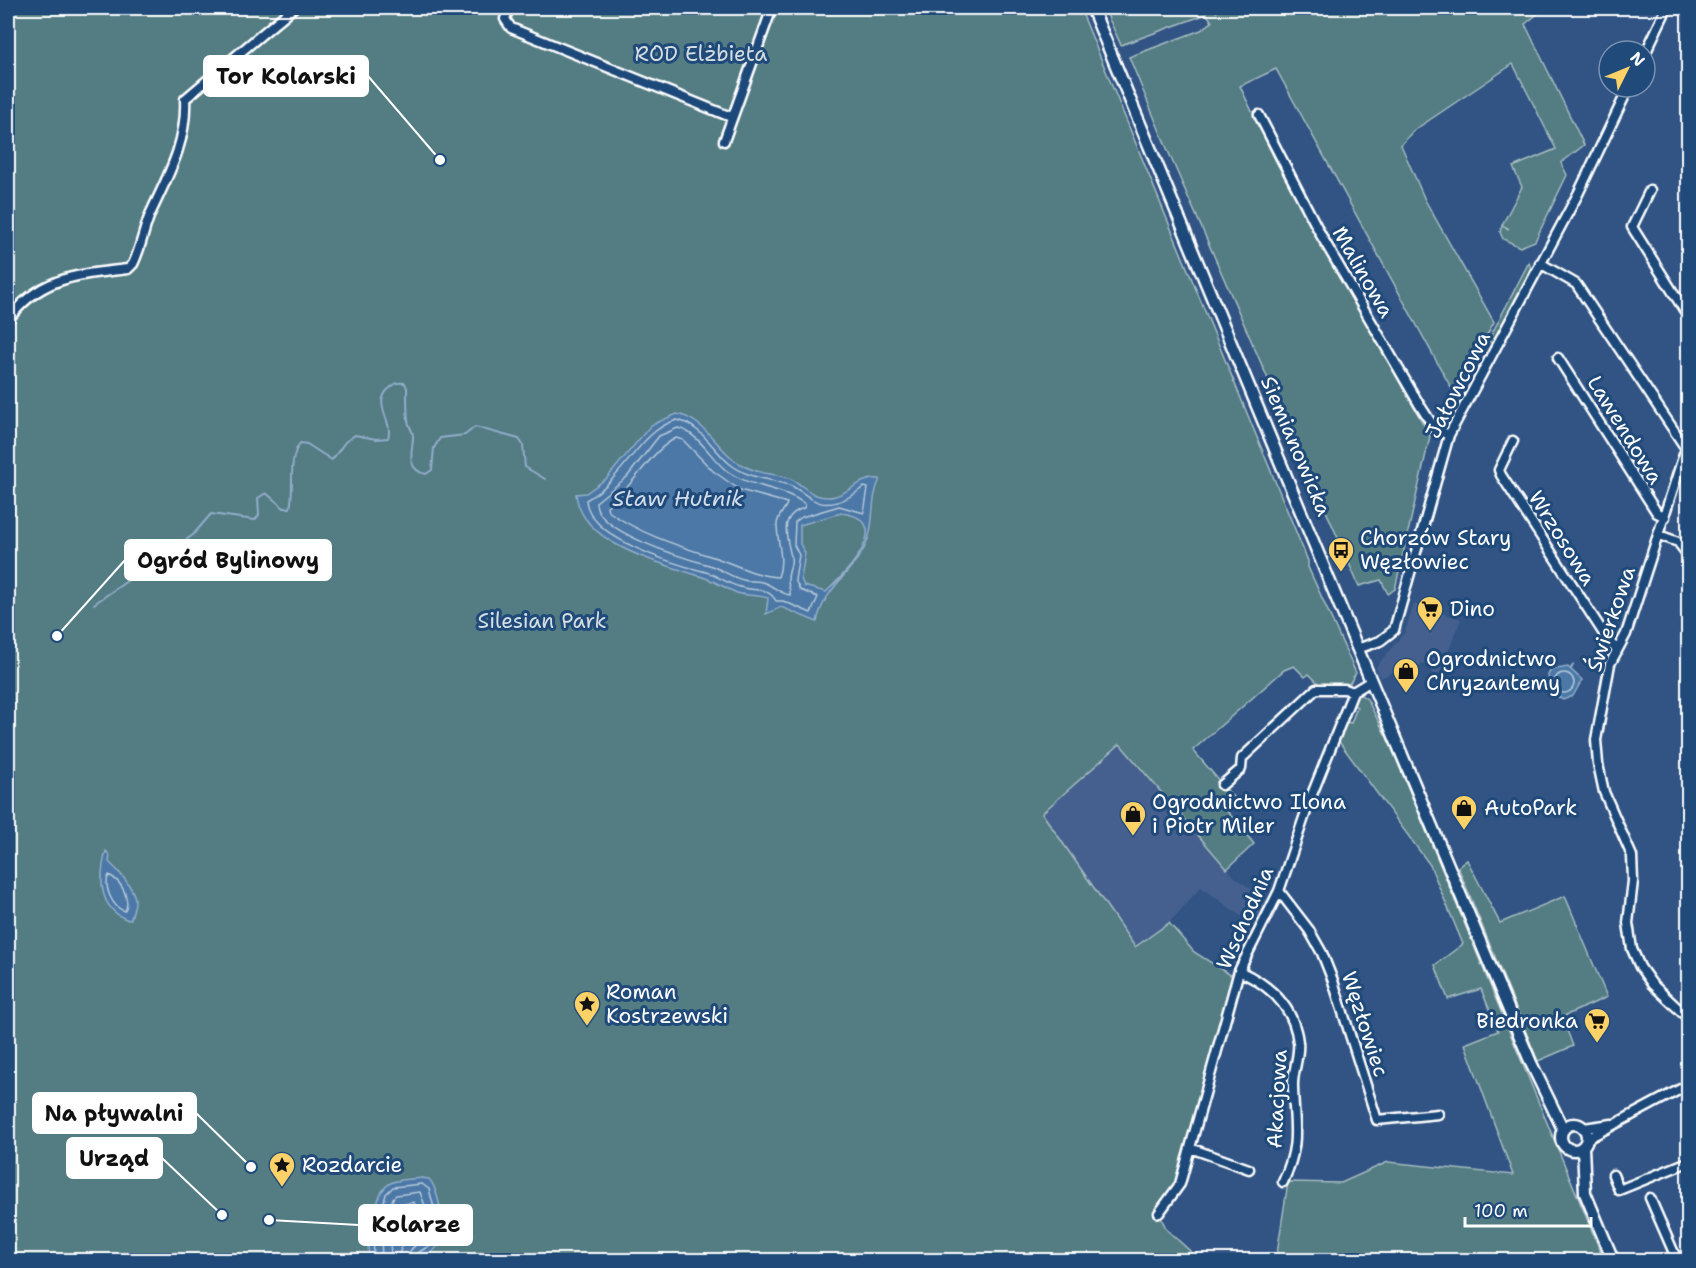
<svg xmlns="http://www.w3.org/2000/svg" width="1696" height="1268" viewBox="0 0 1696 1268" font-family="'Shantell Sans',sans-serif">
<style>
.built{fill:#44618f}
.green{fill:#527b83;stroke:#a8bdc1;stroke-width:1.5}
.water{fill:#4b78a6;stroke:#93aeca;stroke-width:1.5;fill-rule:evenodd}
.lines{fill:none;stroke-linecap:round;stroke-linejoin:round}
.shore{stroke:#b7c9db;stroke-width:1.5}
.stream{stroke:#93aeca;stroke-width:2}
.minor-casing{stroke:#fff;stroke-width:13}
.tertiary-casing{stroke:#fff;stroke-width:15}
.minor{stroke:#1f4a7a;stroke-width:8}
.tertiary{stroke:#1f4a7a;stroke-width:10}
.labels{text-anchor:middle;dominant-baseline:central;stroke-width:6;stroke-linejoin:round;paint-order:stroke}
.park-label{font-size:21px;fill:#d4dee0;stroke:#1f4a7a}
.street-label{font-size:21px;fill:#fff;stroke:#1f4a7a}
.poi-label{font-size:21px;fill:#fff;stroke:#1f4a7a;text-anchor:start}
.water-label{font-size:22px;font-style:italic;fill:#d2dde9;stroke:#1f4a7a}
.leader{fill:none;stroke:#fff;stroke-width:2}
.callout-dot{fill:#fff;stroke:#1f4a7a;stroke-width:2}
.callout{fill:#fff;stroke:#fff;stroke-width:2}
.callout-label{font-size:22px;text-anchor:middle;font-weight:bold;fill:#111}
</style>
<rect width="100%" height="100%" fill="#315484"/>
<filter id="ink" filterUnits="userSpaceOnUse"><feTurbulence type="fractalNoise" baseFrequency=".0167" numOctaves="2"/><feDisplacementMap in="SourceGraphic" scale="12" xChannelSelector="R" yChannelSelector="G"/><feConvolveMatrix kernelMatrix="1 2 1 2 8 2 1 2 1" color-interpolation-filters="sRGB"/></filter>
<g filter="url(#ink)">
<!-- built -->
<path class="built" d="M1414 604 1461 619 1437 680 1425 663 1405 675 1400 668 1381 678 1376 667 1405 632Z
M1120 744 1235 877 1268 902 1255 926 1201 887 1169 923 1135 947 1042 813Z"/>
<!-- green -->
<path class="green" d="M8 8H506L503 22 732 120 777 8H1080L1308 561V567L1356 673 1348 686H1321L1309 674 1305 677 1294 666 1284 670 1193 750 1233 797 1223 806 1254 844 1227 869 1120 744 1042 813 1135 947 1169 923 1194 952 1234 977 1178 1182 1157 1210 1167 1230 1200 1260H8Z
M512 8H767L728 114 513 27 507 15Z
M1104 8H1214L1216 12 1225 8H1545L1525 24 1584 145 1561 163 1567 175 1535 241 1520 247 1503 239 1500 232 1502 226 1509 229 1502 225 1522 187 1513 167 1556 149 1513 64 1413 131 1401 145 1425 200 1494 322 1454 393 1276 69 1240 86 1276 162 1430 436 1395 589 1388 594 1381 580 1359 586 1171 158 1129 57 1201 30 1212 22 1207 14 1121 45Z
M1529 262 1531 270 1494 342 1491 343 1488 341Z
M1361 695 1367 699 1390 744 1604 1260H1276L1288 1182 1341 1183 1388 1162 1513 1175 1465 1044 1498 1031 1481 989 1448 999 1435 965 1463 944 1430 865 1337 739 1344 721 1351 723 1357 707 1352 704 1355 696Z
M1467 860 1500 923 1565 896 1607 997 1562 1017 1573 1046 1538 1061 1458 867Z"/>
<!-- water -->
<path class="water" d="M677 414C705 420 715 446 737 462 757 475 768 472 789 478 799 482 806 491 816 495 843 505 855 476 880 479 869 501 876 525 865 547 851 574 823 590 817 622L781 607 766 614 768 598C758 595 747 596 737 593 727 589 718 583 708 579 667 564 581 547 576 494L586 493 607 478 651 425ZM841 513C899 520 845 574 826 592L804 586 801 579 805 553 800 544V525Z
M1568 667 1582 680 1573 696 1563 700 1550 692 1548 675 1551 670Z
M106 851 110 856 109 862C118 870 133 887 135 899 136 904 132 913 131 919L128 920C97 908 99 877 106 851Z
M422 1178 429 1179C437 1187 437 1199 441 1209 451 1232 440 1253 416 1260 402 1264 383 1261 369 1260L367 1230 373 1222C371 1215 375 1212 377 1204 384 1177 397 1181 422 1178Z"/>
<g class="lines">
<!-- shore -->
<path class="shore" d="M677 420C701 425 712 449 730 464 748 478 765 478 786 484 795 486 802 493 810 498 829 511 848 499 864 487L868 488 864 513 839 506 802 517 795 522 794 545 799 555 795 580 800 590 818 597 811 613 783 601H776C768 586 754 592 740 587 728 584 718 576 706 572 674 564 589 539 586 500 625 479 639 430 677 420Z
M678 428C699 433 711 459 727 471 752 489 781 486 805 504L804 508C778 516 787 537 791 557 793 565 787 573 788 581 788 586 791 590 790 595 780 594 773 585 762 582 755 580 749 582 743 580 731 577 721 569 709 565 684 558 595 532 596 502L627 477 659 436Z
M676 438 683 440 713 471 740 490 787 503C785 510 778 515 777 524 777 543 785 559 778 577 755 576 735 564 713 557 676 545 640 534 608 511L607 506C634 487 650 451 676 438Z
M1554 683a10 10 0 1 1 20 0a10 10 0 1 1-20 0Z
M109 875C121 881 131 898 125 911 112 908 103 886 109 875Z
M374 1260 373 1232 378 1224 386 1194 393 1187 422 1184 429 1189 440 1230 432 1244 416 1254 414 1260
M382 1260 381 1235 393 1198 396 1195 420 1192 433 1228C425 1242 408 1245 407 1260
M391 1260 390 1238 400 1205 414 1202 423 1227 403 1243 397 1260"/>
<!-- stream -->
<path class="stream" d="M94 604 193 535 211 514 255 520 259 515 258 498 266 493 284 508H290C295 487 287 461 300 443L307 444 332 460 345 442 355 435 376 439 388 438C394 420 370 403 391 387 396 383 398 382 405 383L407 388C407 399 407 410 408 421 409 426 412 430 413 435 414 447 403 469 426 474L432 470 434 448 440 438 465 435 475 427 519 439 523 445 525 467 545 479
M1571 669 1573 665"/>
<!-- minor casing -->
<g class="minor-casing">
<path id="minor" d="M509 8 505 19 511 28 731 117
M1645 54 1667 8
M1259 115 1322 237 1419 404 1435 429 1449 435
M724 141 772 8
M1650 190 1632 227 1688 316
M1540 263 1576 284 1687 450
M8 320C40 276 78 275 128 269L133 264C142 246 144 225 153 208 170 172 187 140 185 99L293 8
M1558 358 1657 513 1665 517
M1513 441 1499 470 1501 475 1608 640 1616 649
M1688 442 1626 634 1610 664 1596 740 1598 764 1604 792 1632 856 1633 881 1628 923 1632 949 1640 967 1652 984 1688 1018
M1659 535 1678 542 1688 555
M1357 649 1380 641 1394 630 1449 435 1578 194 1629 87
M1222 785 1241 769 1242 758 1316 689H1345L1353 692
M1279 891 1309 930 1322 953 1333 981 1377 1120 1438 1114
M1239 971C1270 985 1294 1007 1298 1042 1300 1056 1292 1072 1293 1087 1294 1128 1301 1142 1283 1182
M1584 1128 1612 1124
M1587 1139 1688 1085
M1190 1148 1249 1169
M1613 1175 1619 1190 1688 1162
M1650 1198 1677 1260
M1159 1213 1180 1184 1239 971 1279 891 1311 797 1353 692 1371 681"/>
</g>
<!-- tertiary casing -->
<g class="tertiary-casing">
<path id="tertiary" d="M1092 8 1371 681 1531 1063 1563 1129
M1561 1137a13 13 0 1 1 26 0a13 13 0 1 1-26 0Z
M1583 1147 1585 1193 1613 1260"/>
</g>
<!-- minor -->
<use href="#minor" class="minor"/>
<!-- tertiary -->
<use href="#tertiary" class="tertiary"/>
</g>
</g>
<!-- icons -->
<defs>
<g id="bus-pin" transform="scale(1.35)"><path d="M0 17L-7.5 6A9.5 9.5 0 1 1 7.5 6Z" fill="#ffd166" stroke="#1f4a7a"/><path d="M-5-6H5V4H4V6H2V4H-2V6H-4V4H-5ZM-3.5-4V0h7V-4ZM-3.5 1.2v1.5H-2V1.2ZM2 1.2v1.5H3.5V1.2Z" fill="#111"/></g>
<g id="supermarket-pin" transform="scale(1.35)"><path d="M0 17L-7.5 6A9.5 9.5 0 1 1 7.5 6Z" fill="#ffd166" stroke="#1f4a7a"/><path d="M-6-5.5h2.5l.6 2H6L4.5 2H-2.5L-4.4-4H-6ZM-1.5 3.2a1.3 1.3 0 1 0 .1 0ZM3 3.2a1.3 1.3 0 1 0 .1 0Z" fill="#111"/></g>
<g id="shop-pin" transform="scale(1.35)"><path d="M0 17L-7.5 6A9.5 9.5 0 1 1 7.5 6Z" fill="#ffd166" stroke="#1f4a7a"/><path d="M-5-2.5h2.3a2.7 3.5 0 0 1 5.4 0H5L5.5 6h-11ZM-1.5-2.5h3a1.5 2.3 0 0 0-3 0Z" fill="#111"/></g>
<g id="sight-pin" transform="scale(1.35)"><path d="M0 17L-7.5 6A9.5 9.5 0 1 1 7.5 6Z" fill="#ffd166" stroke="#1f4a7a"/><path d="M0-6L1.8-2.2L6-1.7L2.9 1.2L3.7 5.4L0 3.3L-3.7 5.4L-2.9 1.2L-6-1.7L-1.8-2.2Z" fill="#111"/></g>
</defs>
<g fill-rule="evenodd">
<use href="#bus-pin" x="1341" y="550"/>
<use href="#supermarket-pin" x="1430" y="609"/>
<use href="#shop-pin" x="1406" y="671"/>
<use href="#shop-pin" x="1464" y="808"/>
<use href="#shop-pin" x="1133" y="814"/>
<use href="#sight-pin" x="587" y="1004"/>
<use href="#supermarket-pin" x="1597" y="1021"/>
<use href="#sight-pin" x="282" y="1165"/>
</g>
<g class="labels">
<!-- park labels -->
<g class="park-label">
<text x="701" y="54">ROD Elżbieta</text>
<text x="542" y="621">Silesian Park</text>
</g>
<!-- street labels -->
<g class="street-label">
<text transform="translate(1363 272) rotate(60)">Malinowa</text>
<text transform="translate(1458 385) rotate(-63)">Jałowcowa</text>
<text transform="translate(1625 430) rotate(58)">Lawendowa</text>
<text transform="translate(1296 446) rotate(67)">Siemianowicka</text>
<text transform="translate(1562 538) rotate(58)">Wrzosowa</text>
<text transform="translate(1611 619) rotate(-71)">Świerkowa</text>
<text transform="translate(1245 918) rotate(-66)">Wschodnia</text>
<text transform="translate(1365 1024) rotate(72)">Węzłowiec</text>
<text transform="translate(1277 1099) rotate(-87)">Akacjowa</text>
</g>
<!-- poi labels -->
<g class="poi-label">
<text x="1360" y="538">Chorzów Stary<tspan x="1360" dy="24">Węzłowiec</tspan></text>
<text x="1450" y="609">Dino</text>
<text x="1426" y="659">Ogrodnictwo<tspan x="1426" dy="24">Chryzantemy</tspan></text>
<text x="1152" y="802">Ogrodnictwo Ilona<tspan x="1152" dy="24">i Piotr Miler</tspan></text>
<text x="1484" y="808">AutoPark</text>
<text x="606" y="992">Roman<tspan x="606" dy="24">Kostrzewski</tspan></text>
<text x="1578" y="1021" text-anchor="end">Biedronka</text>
<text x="302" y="1165">Rozdarcie</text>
</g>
<!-- water labels -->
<g class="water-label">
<text x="678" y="498">Staw Hutnik</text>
</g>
</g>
<!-- callouts -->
<path class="leader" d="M440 160L368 76M57 636L125 560M251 1167L196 1113M222 1215L162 1158M269 1220L359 1225"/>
<g class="callout-dot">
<circle cx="440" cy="160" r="6"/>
<circle cx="57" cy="636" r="6"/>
<circle cx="251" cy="1167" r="6"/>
<circle cx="222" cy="1215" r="6"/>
<circle cx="269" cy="1220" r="6"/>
</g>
<g class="callout">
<rect x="204" y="56" width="164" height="40" rx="6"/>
<rect x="125" y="540" width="206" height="40" rx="6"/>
<rect x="33" y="1093" width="163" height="40" rx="6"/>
<rect x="67" y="1138" width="95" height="40" rx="6"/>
<rect x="359" y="1205" width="113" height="40" rx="6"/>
</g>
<g class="callout-label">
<text x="286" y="84">Tor Kolarski</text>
<text x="228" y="568">Ogród Bylinowy</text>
<text x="114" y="1121">Na pływalni</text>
<text x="114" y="1166">Urząd</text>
<text x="416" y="1232">Kolarze</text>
</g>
<!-- margin -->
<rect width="1696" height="1268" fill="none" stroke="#1f4a7a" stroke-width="30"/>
<rect x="15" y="15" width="1666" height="1238" fill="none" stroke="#fff" stroke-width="2" filter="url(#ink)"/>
<!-- north arrow -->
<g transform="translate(1627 69) rotate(47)"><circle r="28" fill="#1f4a7a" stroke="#7992af" stroke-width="1.5"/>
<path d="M0-4.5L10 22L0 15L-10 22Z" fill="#ffd166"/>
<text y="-9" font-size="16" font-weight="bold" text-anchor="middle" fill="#ffffff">N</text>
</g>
<!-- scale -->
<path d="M1465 1217v9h126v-9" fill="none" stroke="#ffffff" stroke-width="3"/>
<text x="1474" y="1217" font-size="18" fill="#ffffff" stroke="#1f4a7a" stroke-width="4.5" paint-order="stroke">100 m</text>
</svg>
